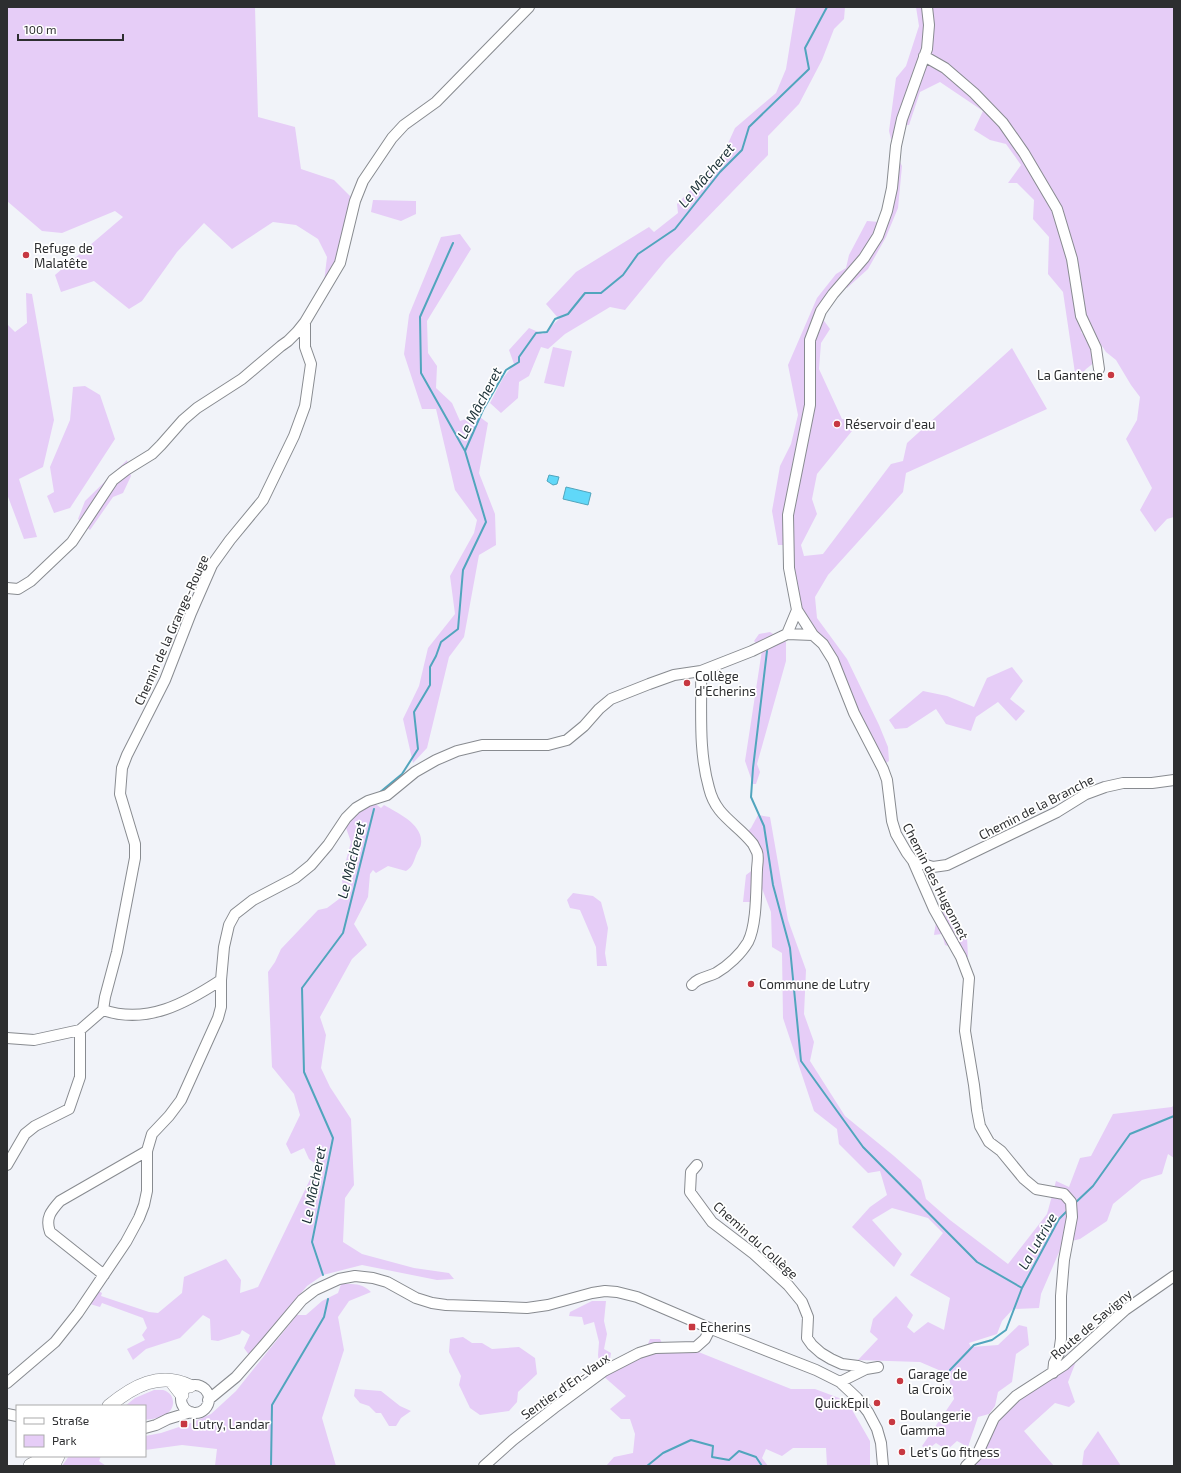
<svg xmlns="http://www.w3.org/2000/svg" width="1181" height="1473" viewBox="0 0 1181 1473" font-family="'Exo 2',sans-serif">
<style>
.green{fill:#e6cdf7}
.water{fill:#60d8f9;stroke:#51a5bd}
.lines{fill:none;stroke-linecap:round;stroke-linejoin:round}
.stream{stroke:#51a5bd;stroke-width:2}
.minor-casing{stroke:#888b90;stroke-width:12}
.major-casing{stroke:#888b90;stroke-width:14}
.highway-casing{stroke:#888b90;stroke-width:16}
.minor{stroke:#fff;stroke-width:10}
.major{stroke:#fff;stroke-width:13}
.highway{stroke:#fff;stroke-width:15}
.poi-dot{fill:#c73841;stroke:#fff;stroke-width:1.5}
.labels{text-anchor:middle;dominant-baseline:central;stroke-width:3.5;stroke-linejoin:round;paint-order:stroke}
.poi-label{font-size:13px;fill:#2d2e30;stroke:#fff;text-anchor:start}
.street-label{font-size:13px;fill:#2d2e30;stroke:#fff}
.water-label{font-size:14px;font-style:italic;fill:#1a2f35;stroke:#fff}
</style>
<rect width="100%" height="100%" fill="#f1f3f9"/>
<!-- green -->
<path class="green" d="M7 7H255L258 117 295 127 301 169 334 180 355 201 340 263 323 290 327 257 318 239 296 225 273 222 232 249 204 223 177 252 142 301 129 309 94 281 61 292 55 275 123 217 115 211 62 233 42 231 7 201Z
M796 7H845L844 19 834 29 822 60 799 104 768 136V155L666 260 625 310 610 307 565 334 548 349 541 347 529 376 519 382 518 398 501 413 490 403 503 378 514 364 509 350 529 328 543 334 559 319 546 304 576 272 649 227 654 232 678 213 677 204 721 159 735 128 776 93 786 69Z
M916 7H924V49L894 139H891L889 131 896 78 906 66 919 26Z
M929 7H1174V517L1167 519 1155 532 1140 510 1152 488 1126 439 1137 420 1140 397 1131 385 1116 360 1106 352 1088 325 1081 332 1088 340 1095 362 1086 369 1080 376 1075 373 1063 292 1048 274 1049 237 1033 219 1034 200 1017 183H1008L1021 165 1006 144 990 140 974 130 983 111 940 82 920 92 909 125H903L929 51Z
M898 158 902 166 898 208 886 237 868 269 847 288 845 285 882 235Z
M373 200 416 201V214L401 221 371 212Z
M867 221 880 222 875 236 807 339V405L785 545H778L772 511 780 466 791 444 798 415 788 365 817 298 836 274 846 268 849 255Z
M460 234 471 249 427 321 428 353 437 366 436 388 452 403 460 421 477 415 488 423 479 473 495 514 496 545 479 555 464 637 449 657 427 748 413 763 403 719 419 686 428 648 455 614 450 576 474 533 477 520 455 490 436 409H422L404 354 409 315 441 237Z
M26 293 32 294 54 420 43 467 19 479 37 537 24 539 7 494V324L15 332 27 323Z
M822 318 830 329 821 343 819 369 842 419 853 420 856 426 817 474 812 499 817 514 801 545 804 556 823 554 891 464 903 461 907 443 1012 348 1047 409 906 473 903 492 828 575 815 597 817 618 847 659 879 725 888 747 889 761 883 765 854 707 799 609 791 569 790 515 812 406V340Z
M553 347 572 351 564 387 544 383Z
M85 386 100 395 115 439 70 508 54 513 47 496 54 492 50 467 70 420 73 387Z
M127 460 131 476 123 493 113 497 90 530 78 519 85 501Z
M770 632 786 642V661L757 764 760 772 756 784H753L745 761 762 650 754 641 759 634Z
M1012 667 1023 681 1010 699 1025 711 1016 721 998 702 976 717 971 731 946 724 936 709 907 728 895 729 889 720 923 691 947 696 974 707 987 678Z
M373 802 381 808 384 805C398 813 424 825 421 844 421 847 418 850 417 853 414 860 413 867 406 871L388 866 376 873 373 870 370 874 368 897 354 924 367 945 352 959 320 1017 326 1035 321 1068 330 1087 351 1119 354 1185 345 1198 343 1242 362 1254 414 1268 449 1273 454 1279 437 1280 362 1265 323 1275 307 1286 249 1355 244 1348 250 1335 242 1330 240 1334 218 1341 211 1340 210 1319 203 1315 180 1338 146 1349 133 1360 127 1349 145 1340 142 1335 147 1328 143 1318 102 1303 100 1307 90 1304 97 1290 102 1293 101 1296 149 1312 158 1313 182 1293 184 1277 226 1259 241 1280 240 1293 258 1287 317 1165 309 1159 304 1148 291 1154 286 1144 300 1115 294 1094 272 1067 268 972 275 962 281 949 318 910 327 908 343 896 342 875 351 842 345 825 355 812Z
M758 815 770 817 788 920 806 970 804 1014 814 1042 810 1061 845 1116 894 1156 921 1180 926 1199 950 1220 1008 1264 1047 1214 1056 1181 1069 1187 1080 1158 1091 1156 1113 1114 1172 1107 1174 1105V1158L1168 1154 1162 1174 1142 1180 1113 1204 1107 1221 1080 1239 1063 1243 1041 1294 1039 1308 1013 1309 1002 1321 997 1334 969 1343 971 1347 998 1345 1019 1325 1027 1327 1029 1345 1016 1354 1012 1382 998 1392 995 1406 989 1414 978 1417 968 1447 957 1441 947 1450 936 1443 927 1450 922 1446 954 1399 948 1374 920 1362 858 1360 878 1339 870 1332 873 1319 896 1296 913 1315 907 1327 914 1333 928 1322 944 1330 950 1298 910 1275 943 1233 928 1218 892 1208 872 1220 902 1254 894 1267 852 1227 870 1207 887 1195 880 1171 868 1173 839 1144 837 1129 814 1111 783 1018 782 953 772 947 771 912 761 886 751 902H743L746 875 758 866 745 834 751 828Z
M573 893 593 896 601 902 608 928 605 953 607 966H597L596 947 580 910 570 908 567 900Z
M945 912 954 917 957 931 967 937 968 957 960 959 954 948 945 945 942 934 934 935 936 922 934 915Z
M341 1284C354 1284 362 1283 371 1292L349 1301 338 1317 344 1350 322 1418 336 1466H215L217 1449 182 1445 145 1450V1436L161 1433 191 1423 211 1414 236 1391 297 1315H306L322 1301 338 1293Z
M592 1301H606L604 1321 607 1334 604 1349 611 1353 609 1365 600 1371 598 1355 599 1342 594 1322 584 1325 582 1317 569 1316 570 1312Z
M463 1337 472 1343H482L492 1349 519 1347 535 1358 537 1374 518 1392 517 1402 509 1411 480 1415 470 1408 459 1385 461 1376 449 1352 450 1339Z
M650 1339H660L665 1349H691L791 1389H815L847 1401 870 1441V1466H827L826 1448H793L782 1456 766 1449 762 1458 768 1466H606L614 1457 633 1453 635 1434 630 1419H621L610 1409 626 1396 602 1375 644 1354Z
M1077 1359 1068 1382 1075 1402 1069 1407 1055 1403 1024 1431 1054 1466H972L997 1419 1023 1394 1060 1374Z
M355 1389 381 1391 400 1406 411 1411 401 1418 396 1426H389L381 1413H376L369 1406 360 1403 354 1396Z
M154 1390C157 1390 161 1390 163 1390 174 1393 176 1405 169 1412 163 1418 153 1419 145 1420V1406H125L135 1398Z
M1098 1431 1121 1466H1082L1084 1451Z
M69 1456H101L99 1461 106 1466H62Z"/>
<!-- water -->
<path class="water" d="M549 475 559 477 557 484 553 485 547 481Z
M566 487 591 493 588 505 563 499Z"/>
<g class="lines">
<!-- stream -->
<path class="stream" d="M453 243 420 317 421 373 465 451
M767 651 753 768 751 797 764 826 773 885 790 948 801 1061 863 1147 977 1262 1022 1288
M379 793 402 774 418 749 414 712 430 685V667L436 656 441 642 458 629 463 570 486 522 465 451 483 410 506 370 519 362V357L536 333 547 332 555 319 568 314 585 293H601L623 275 638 254 675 229 720 172 742 150 749 127 809 69 805 48 827 7
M1074 1204 1093 1186 1130 1134 1174 1116
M323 1275 312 1242 333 1138 304 1072 302 988 343 933 374 809
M950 1370 974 1345 992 1340 1006 1330 1022 1288 1059 1219 1068 1210
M271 1466 272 1405 324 1317 328 1299
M647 1466 663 1453 691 1440 713 1446 712 1457 729 1460 739 1451 756 1457 762 1466"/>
<!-- minor casing -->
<g class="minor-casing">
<path id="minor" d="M924 56 945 68 974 93 1003 123 1024 153 1057 209 1072 259 1081 316 1096 348 1099 369
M7 588 18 589 31 581 72 542 113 480 126 470 152 454 161 445 183 420 197 408 242 379 281 346 288 341 297 332 305 322 340 263 355 201 363 181 392 138 404 125 436 102 529 7
M797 610 813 635 823 644 833 660 854 713 883 769 887 780 892 821 896 834 907 853 913 861 934 909 961 957 969 978 965 1031 974 1085 977 1110 980 1126 989 1142 1001 1151 1024 1179 1036 1189 1064 1194 1071 1202 1072 1217 1064 1260 1061 1296V1339L1059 1353 1054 1363 1053 1373
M787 634 813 635
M913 861 933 867 947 865 1057 812 1086 794 1105 787 1123 783H1152L1174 780
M692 985C697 978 708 977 716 973 728 966 741 954 748 942 757 924 756 890 757 870 757 865 759 857 757 852 756 850 754 846 753 844 737 823 716 817 709 788 698 749 702 710 701 671
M103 1010 105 997 117 952 135 858V844L120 794 122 768 127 755 165 680 191 613 212 565 230 540 263 500 294 436 305 406 311 364 305 347V322
M7 1038 34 1040 80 1030 103 1010C147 1025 186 1003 221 980
M7 1165 25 1134 35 1126 69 1109 80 1077V1030
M697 1165 691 1172 690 1192 712 1222 754 1254 788 1285 802 1302 808 1317 807 1338 812 1345 821 1353 831 1359 842 1364 858 1366 866 1369
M104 1275 50 1232C45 1218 51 1211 60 1201L147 1151
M840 1382 866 1369 878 1367
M7 1383 55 1342 78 1313 126 1242 139 1218 144 1205 147 1191V1151L152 1134 169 1116 181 1100 218 1018 221 1007V980L224 947 229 925 235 914 253 900 295 878 311 865 328 845 346 818 356 808 368 801 387 795 415 772 436 760 457 751 482 745H548L567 740 584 726 599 709 611 699 649 684 674 675 701 671 752 651 787 634 797 610 789 568 788 515 810 405V340L821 311 833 294 864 258 878 236 887 211 892 188 896 146 902 119 927 49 929 25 927 7
M181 1399a14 14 0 1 1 28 0a14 14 0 1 1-28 0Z
M208 1400 236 1377 265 1344 302 1300 315 1290 339 1279 355 1276 373 1278 387 1282 416 1298 432 1303 446 1305 527 1308 548 1305 592 1293 605 1291 617 1292 637 1297 714 1330 816 1370 840 1382 857 1398 868 1412 877 1429 881 1443 883 1466
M7 1414 17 1416
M145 1428 156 1425 168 1419 191 1412
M484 1466 513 1440 554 1408 604 1371 639 1353 655 1348 696 1347 705 1339 710 1329
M966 1466 977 1455 994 1418 1016 1396 1064 1365 1125 1310 1174 1276"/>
</g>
<!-- major casing -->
<g class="major-casing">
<path id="major" d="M171 1381 182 1395
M109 1406C133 1386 160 1371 190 1386
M53 1466 58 1456"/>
</g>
<!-- highway casing -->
<g class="highway-casing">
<path id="highway" d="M31 1466 51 1456"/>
</g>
<!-- minor -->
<use href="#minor" class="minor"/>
<!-- major -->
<use href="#major" class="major"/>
<!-- highway -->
<use href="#highway" class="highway"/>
</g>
<!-- markers -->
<g class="poi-dot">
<circle cx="26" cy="255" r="4"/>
<circle cx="1111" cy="375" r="4"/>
<circle cx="837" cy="424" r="4"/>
<circle cx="687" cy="683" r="4"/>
<circle cx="751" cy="984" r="4"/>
<rect x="688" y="1323" width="8" height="8" rx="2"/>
<circle cx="900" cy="1381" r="4"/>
<circle cx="877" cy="1403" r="4"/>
<circle cx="892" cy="1422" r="4"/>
<rect x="180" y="1420" width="8" height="8" rx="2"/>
<circle cx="902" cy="1452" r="4"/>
</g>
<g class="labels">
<!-- poi labels -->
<g class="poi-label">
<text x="34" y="248">Refuge de<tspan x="34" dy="15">Malatête</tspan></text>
<text x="1103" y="375" text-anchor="end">La Gantene</text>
<text x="845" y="424">Réservoir d'eau</text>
<text x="695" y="676">Collège<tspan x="695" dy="15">d'Echerins</tspan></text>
<text x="759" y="984">Commune de Lutry</text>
<text x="700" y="1327">Echerins</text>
<text x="908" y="1374">Garage de<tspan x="908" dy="15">la Croix</tspan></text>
<text x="869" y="1403" text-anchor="end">QuickEpil</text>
<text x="900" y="1415">Boulangerie<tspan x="900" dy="15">Gamma</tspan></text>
<text x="192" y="1424">Lutry, Landar</text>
<text x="910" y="1452">Let's Go fitness</text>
</g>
<!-- street labels -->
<g class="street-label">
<text transform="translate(171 630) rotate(-66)">Chemin de la Grange-Rouge</text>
<text transform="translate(1036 807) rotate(-27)">Chemin de la Branche</text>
<text transform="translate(936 881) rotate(63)">Chemin des Hugonnet</text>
<text transform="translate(756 1240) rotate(42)">Chemin du Collège</text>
<text transform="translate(1091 1324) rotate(-40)">Route de Savigny</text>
<text transform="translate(565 1386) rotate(-35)">Sentier d'En-Vaux</text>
</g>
<!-- water labels -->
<g class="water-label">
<text transform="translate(706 175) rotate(-50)">Le Mâcheret</text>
<text transform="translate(479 403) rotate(-62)">Le Mâcheret</text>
<text transform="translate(351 860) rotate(-76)">Le Mâcheret</text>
<text transform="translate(313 1185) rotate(-79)">Le Mâcheret</text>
<text transform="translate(1037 1241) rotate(-60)">La Lutrive</text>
</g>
</g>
<!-- border -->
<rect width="1181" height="1473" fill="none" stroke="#2d2e30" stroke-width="16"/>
<!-- legend -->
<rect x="16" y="1405" width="130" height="52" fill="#ffffff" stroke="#ababac"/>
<rect x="24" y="1418" width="20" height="6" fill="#ffffff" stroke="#ababac"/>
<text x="52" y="1425" font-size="12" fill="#2d2e30">Straße</text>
<rect x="24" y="1435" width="20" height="12" fill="#e6cdf7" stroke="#ababac"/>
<text x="52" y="1445" font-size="12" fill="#2d2e30">Park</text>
<!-- scale -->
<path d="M18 34v6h105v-6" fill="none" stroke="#2d2e30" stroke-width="2"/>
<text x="24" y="34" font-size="12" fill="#2d2e30" stroke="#ffffff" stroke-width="3" paint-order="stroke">100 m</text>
</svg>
